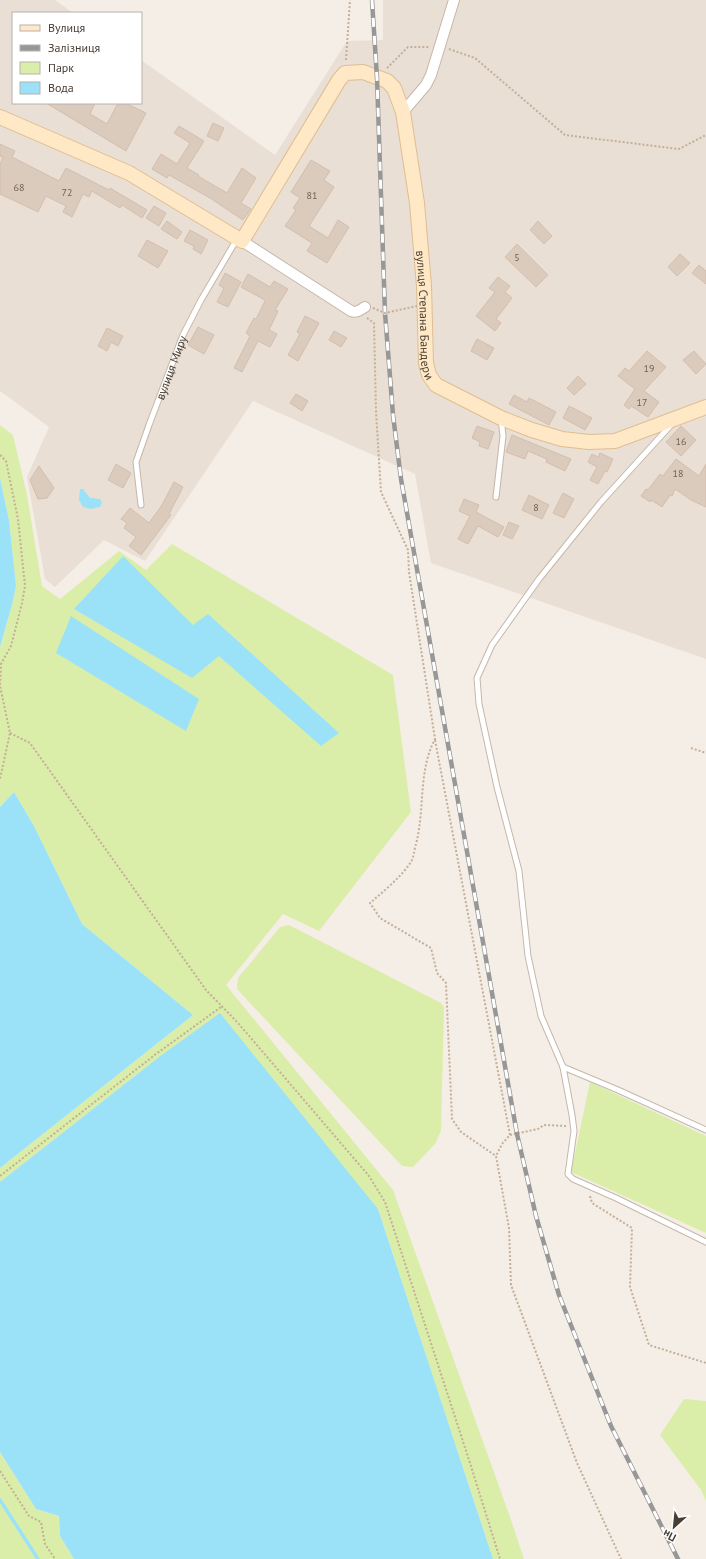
<svg xmlns="http://www.w3.org/2000/svg" width="706" height="1559" viewBox="0 0 706 1559" font-family="'PT Sans',sans-serif">
<style>
.residential{fill:#eadfd4}
.green{fill:#daeeaa}
.water{fill:#9be2f9}
.lines{fill:none;stroke-linecap:round;stroke-linejoin:round}
.stream{stroke:#9be2f9;stroke-width:3.5}
.building{fill:#dbcbbd;stroke:#d4bead}
.lane-casing{stroke:#c5b7ab;stroke-width:7}
.street-casing{stroke:#c5b7ab;stroke-width:12}
.secondary-casing{stroke:#debe92;stroke-width:16}
.path{stroke:#c5ae97;stroke-width:2;stroke-dasharray:2 2;stroke-linecap:butt}
.lane{stroke:#fff;stroke-width:5}
.street{stroke:#fff;stroke-width:10}
.secondary{stroke:#ffe8c6;stroke-width:14}
.rail-casing{stroke:#979797;stroke-width:4.5}
.rail{stroke:#fff;stroke-width:3;stroke-dasharray:9;stroke-linecap:butt}
.path-bridge{stroke:#c5ae97;stroke-width:2;stroke-dasharray:2 2;stroke-linecap:butt}
.labels{text-anchor:middle;dominant-baseline:central;stroke-width:3.5;stroke-linejoin:round;paint-order:stroke}
.number-label{font-size:10px;fill:#6e6156}
.street-label{font-size:12px;fill:#493e34;stroke:#fff}
</style>
<rect width="100%" height="100%" fill="#f5eee6"/>
<!-- residential -->
<path class="residential" d="M0 0H55L73 13H13V103H141V60L275 155 347 41 383 40V0H706V659L431 563 415 474 253 401 145 561 104 540 55 587 45 579 27 477 49 427 0 391Z"/>
<!-- green -->
<path class="green" d="M0 425 13 435 27 495 42 586 60 599 119 551 146 570 172 544 393 675 411 812 319 931 283 914 226 985 393 1190 510 1517 524 1559H493L378 1209 159 1057 0 1182V1168L193 1015 82 924 34 826 14 792 0 807V647L13 601 16 586 9 520 0 478Z
M289 925 441 1003 444 1007 441 1131 435 1144 413 1167 402 1166 237 989 238 978 280 927Z
M590 1082 706 1136V1233L571 1172Z
M684 1399 706 1401V1501L701 1490 660 1435Z
M0 1452 36 1509 59 1516 60 1536 74 1559H0Z"/>
<!-- water -->
<path class="water" d="M0 478 9 520 16 586 13 601 0 647Z
M80 489H83L90 498 100 499 102 503 100 507 91 509 83 507 79 500Z
M123 556 193 625 208 614 339 733 321 746 219 656 192 678 74 609Z
M71 616 199 699 186 731 56 653Z
M14 792 34 826 82 924 193 1015 0 1168V807Z
M220 1013 378 1209 493 1559H74L60 1536 59 1516 36 1509 0 1452V1182L159 1057Z"/>
<g class="lines">
<!-- stream -->
<path class="stream" d="M0 1500 38 1559"/>
</g>
<!-- building -->
<path class="building" d="M46 103H95L90 114 107 124 118 103H125L146 113 126 151Z
M213 123 224 128 218 141 207 136Z
M179 126 204 141 187 168 199 175 198 176 227 193 242 168 256 178 241 203 251 209 243 220 210 198 169 175 167 178 152 169 161 154 177 164 190 143 174 133Z
M0 144 15 151 12 157 59 181 66 168 109 190 110 188 147 210 142 218 122 205 120 208 92 191 89 197 83 194 72 217 63 212 66 206 46 196 38 212 0 194V164L3 157 0 156Z
M311 160 330 171 324 180 334 187 309 226 328 238 338 220 349 227 327 263 307 251 312 243 285 226 296 210 293 208 300 198 291 192Z
M154 206 166 213 159 226 146 218Z
M167 221 182 232 177 239 161 229Z
M538 221 552 236 544 244 530 230Z
M190 230 208 240 201 254 193 249 194 246 184 241Z
M147 240 168 251 158 268 138 256Z
M517 244 548 275 536 287 505 257Z
M680 254 690 263 677 276 668 267Z
M699 265 706 271V284L692 273Z
M225 273 241 282 228 307 217 302 224 288 219 285Z
M248 274 270 287 274 281 288 289 275 310 278 311 269 330 277 334 270 347 258 341 242 372 234 368 250 336 246 333 254 318 256 319 265 301 263 299 241 287Z
M498 277 510 286 505 292 512 298 496 319 501 323 495 331 476 316 495 292 489 288Z
M305 316 319 323 298 361 288 355 300 334 297 332Z
M198 327 214 335 204 354 188 345Z
M107 328 123 336 118 346 111 342 107 351 98 346Z
M334 331 347 338 341 347 329 340Z
M477 339 494 348 487 360 471 351Z
M647 351 666 367 644 391 659 402 648 417 631 406 629 409 624 405 635 389 618 376 625 368 629 371Z
M694 351 706 364 696 374 683 360Z
M578 376 586 384 574 395 567 388Z
M296 394 308 401 302 411 290 403Z
M514 395 527 402 529 398 556 412 549 425 509 404Z
M569 406 592 418 585 430 563 418Z
M477 426 494 432 488 449 479 446 480 442 472 438Z
M681 426 696 440 681 456 666 442Z
M512 435 571 459 565 471 546 462 547 459 528 451 525 459 506 452Z
M600 453 613 459 607 472 605 471 598 484 590 480 597 467 588 462 592 454 598 457Z
M676 459 699 476 706 464V507L691 500 675 489 672 496 670 495 662 507 651 500 650 502 641 496 646 489 648 490 660 474 663 476Z
M116 464 131 473 123 488 108 480Z
M39 466 54 488 47 498 38 499 30 480Z
M174 482 183 487 169 514 171 515 141 555 129 546 136 537 124 528 127 523 121 519 130 508 149 523 162 505Z
M563 493 574 499 564 518 553 513Z
M529 495 549 505 542 519 522 510Z
M464 499 479 505 476 512 504 527 498 537 478 526 468 544 458 539 470 516 459 511Z
M509 522 519 526 512 539 503 535Z"/>
<g class="lines">
<!-- lane casing -->
<g class="lane-casing">
<g id="lane">
<path d="M671 425 601 502 539 579 492 645 477 678 479 704 497 787 519 871 528 956 541 1016 563 1067 572 1115 574 1131 568 1174 573 1179 616 1198 706 1242"/>
<path d="M496 497 503 436 501 419"/>
<path id="s1" d="M141 505 136 462 149 425 183 335 201 300 237 239"/>
<path d="M563 1067 618 1090 706 1130"/>
</g>
</g>
<!-- street casing -->
<g class="street-casing">
<path id="street" d="M403 112 426 85 431 75 454 0
M242 241 351 311C357 313 360 310 365 307"/>
</g>
<!-- secondary casing -->
<g class="secondary-casing">
<g id="secondary">
<path id="s2" d="M0 117 129 173 242 241 339 80 345 73 363 72 387 81 394 88 403 112 417 203 424 286 426 363 429 375 436 385 501 418 532 430 562 439 589 442 615 441 706 407"/>
</g>
</g>
<!-- path -->
<path class="path" d="M449 49 475 58 565 135 679 149 706 135
M346 60 350 0
M387 68 408 47H429
M367 318 374 323 376 412 381 492 408 550 409 572 435 739C418 771 425 810 416 844 414 850 414 857 411 862 401 877 384 891 370 903L380 918 431 948 437 973 446 983 452 1119 461 1132 496 1156 509 1228 511 1285 577 1463 621 1559
M0 455 6 461 18 519 25 586 22 603 11 646 1 664 0 686 10 733 0 779
M10 733 30 743 206 990 238 1023 369 1176 385 1202 470 1463 500 1559
M435 740 510 1135 502 1144 496 1156
M691 748 706 753
M510 1135 538 1129 544 1125 566 1126
M0 1176 156 1054 221 1007
M590 1196 592 1203 632 1228 630 1287 649 1345 706 1363
M0 1471 29 1516 41 1522 45 1544 55 1559"/>
<!-- lane -->
<use href="#lane" class="lane"/>
<!-- street -->
<use href="#street" class="street"/>
<!-- secondary -->
<use href="#secondary" class="secondary"/>
<!-- rail casing -->
<g class="rail-casing">
<path id="rail" d="M372 0 377 78 385 313 393 415 401 479 517 1134 536 1216 559 1295 611 1426 678 1559"/>
</g>
<!-- rail -->
<use href="#rail" class="rail"/>
<!-- path-bridge -->
<path class="path-bridge" d="M373 308 385 313 417 306"/>
</g>
<g class="labels">
<!-- number labels -->
<g class="number-label">
<text x="19" y="187">68</text>
<text x="67" y="192">72</text>
<text x="312" y="195">81</text>
<text x="517" y="257">5</text>
<text x="649" y="368">19</text>
<text x="642" y="402">17</text>
<text x="681" y="441">16</text>
<text x="678" y="473">18</text>
<text x="536" y="507">8</text>
</g>
<!-- street labels -->
<g class="street-label">
<text stroke="none"><textPath href="#s2" startOffset="753">вулиця Степана Бандери</textPath></text>
<text stroke="none"><textPath href="#s1" startOffset="144">вулиця Миру</textPath></text>
</g>
</g>
<!-- legend -->
<rect x="12" y="12" width="130" height="92" fill="#ffffff" stroke="#b6b2ae"/>
<rect x="20" y="25" width="20" height="6" fill="#ffe8c6" stroke="#b6b2ae"/>
<text x="48" y="32" font-size="12" fill="#493e34">Вулиця</text>
<rect x="20" y="45" width="20" height="6" fill="#979797" stroke="#b6b2ae"/>
<text x="48" y="52" font-size="12" fill="#493e34">Залізниця</text>
<rect x="20" y="62" width="20" height="12" fill="#daeeaa" stroke="#b6b2ae"/>
<text x="48" y="72" font-size="12" fill="#493e34">Парк</text>
<rect x="20" y="82" width="20" height="12" fill="#9be2f9" stroke="#b6b2ae"/>
<text x="48" y="92" font-size="12" fill="#493e34">Вода</text>
<!-- north arrow -->
<g transform="translate(674 1527) rotate(207)" stroke="#ffffff" stroke-width="3" paint-order="stroke">
<path d="M0-3L7 15L0 10L-7 15Z" fill="#493e34"/>
<text y="-6" font-size="11" font-weight="bold" text-anchor="middle" fill="#493e34">Пн</text>
</g>
</svg>
